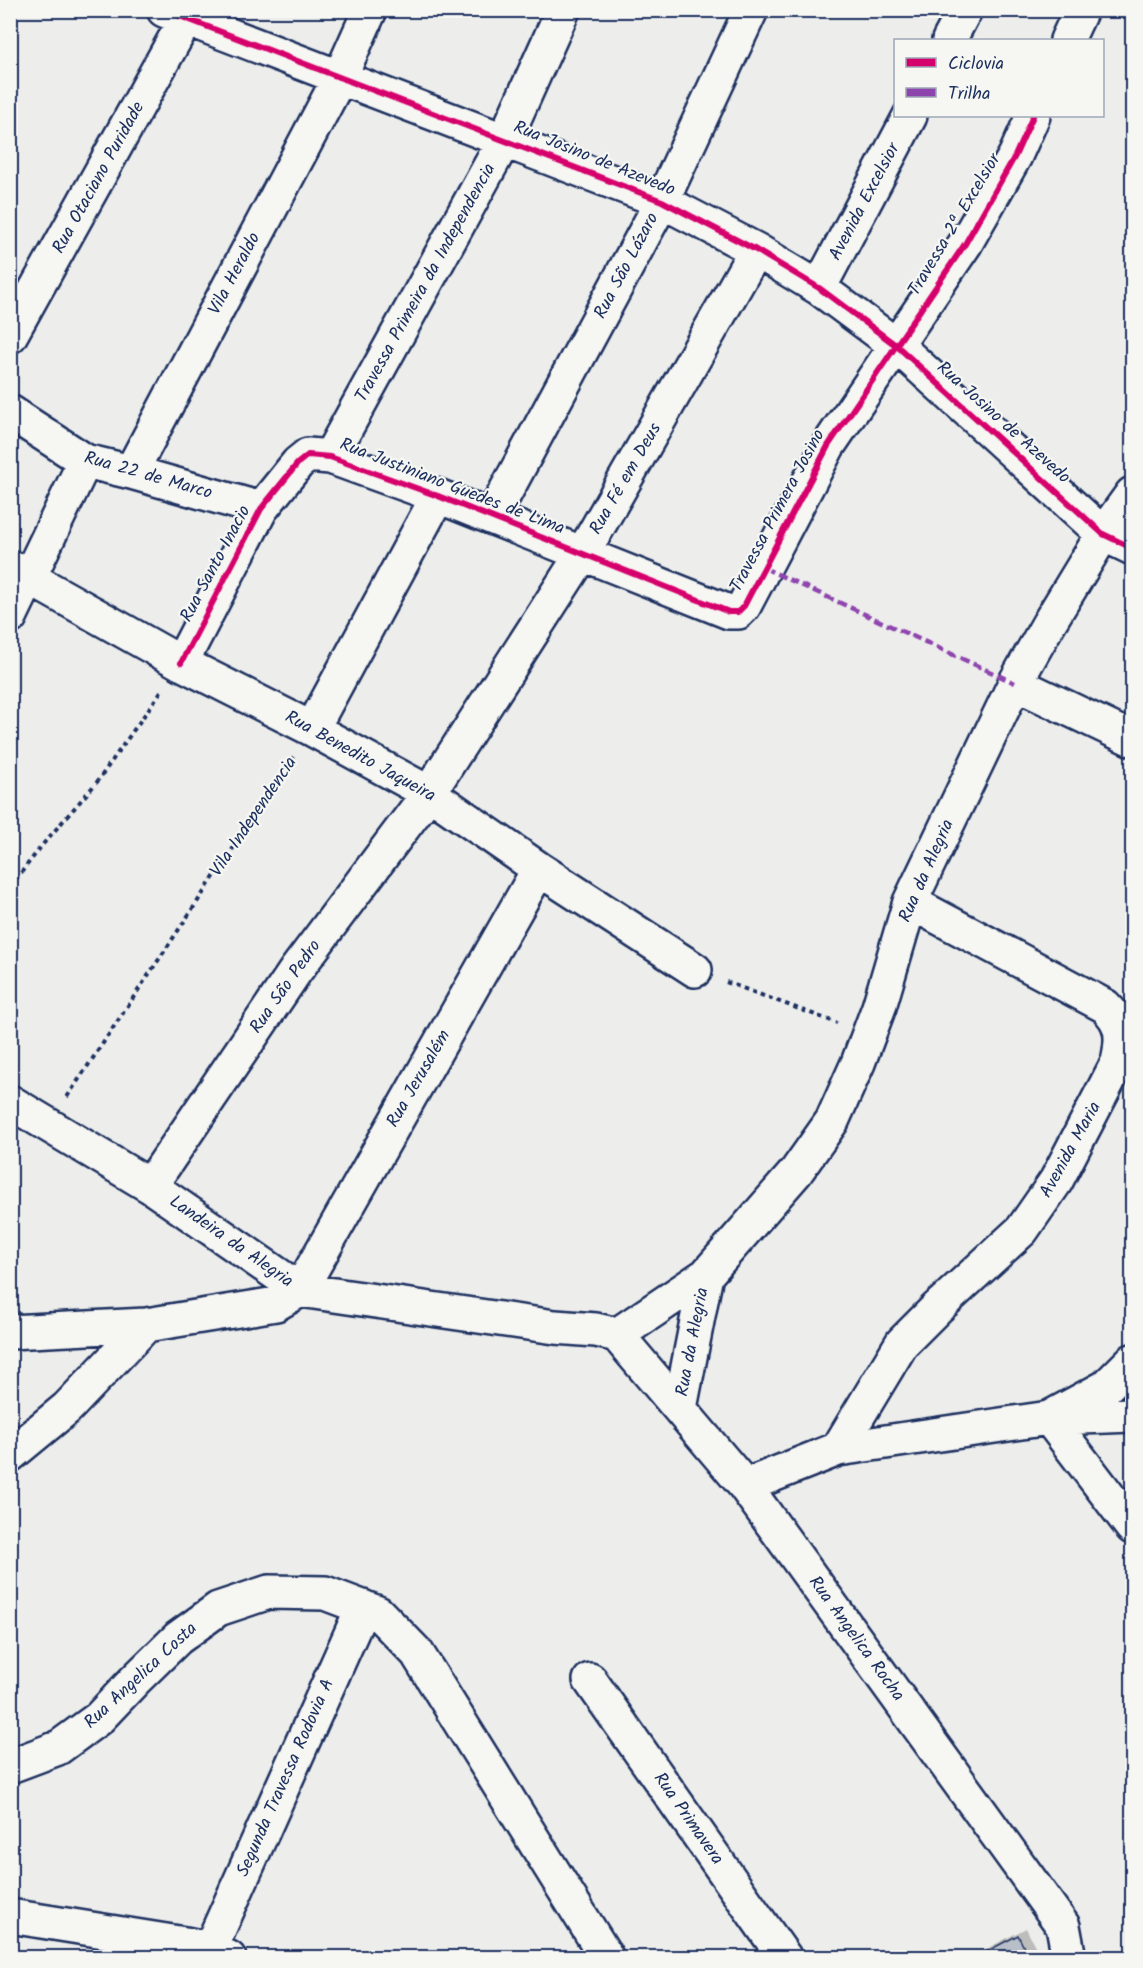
<svg xmlns="http://www.w3.org/2000/svg" width="1143" height="1968" viewBox="0 0 1143 1968" font-family="Kalam,sans-serif">
<style>
.shadow{fill:#0003}
.building{fill:#b9bfc8;stroke:#1b2f5e;stroke-width:1.5}
.lines{fill:none;stroke-linecap:round;stroke-linejoin:round}
.minor-casing{stroke:#1b2f5e;stroke-width:38}
.tertiary-casing{stroke:#1b2f5e;stroke-width:38}
.path{stroke:#1b2f5e;stroke-width:4;stroke-dasharray:4.5 4.5;stroke-linecap:butt}
.minor{stroke:#f6f6f2;stroke-width:33}
.tertiary{stroke:#f6f6f2;stroke-width:33}
.quiet{stroke:#8e44ad;stroke-width:4.5;stroke-dasharray:9 4.5;stroke-linecap:butt}
.cycleway-casing{stroke:#f6f6f2;stroke-width:10}
.cycleway{stroke:#d6006c;stroke-width:6}
.labels{text-anchor:middle;dominant-baseline:central;stroke-width:4.5;stroke-linejoin:round;paint-order:stroke}
.street-label{font-size:18px;fill:#1b2f5e;stroke:#f6f6f2}
</style>
<rect width="100%" height="100%" fill="#edeeec"/>
<filter id="ink" filterUnits="userSpaceOnUse"><feTurbulence type="fractalNoise" baseFrequency=".0167" numOctaves="2"/><feDisplacementMap in="SourceGraphic" scale="12" xChannelSelector="R" yChannelSelector="G"/><feConvolveMatrix kernelMatrix="1 2 1 2 8 2 1 2 1" color-interpolation-filters="sRGB"/></filter>
<g filter="url(#ink)">
<!-- shadow -->
<path class="shadow" d="M1026 1928 1041 1958H972L975 1955Z"/>
<!-- building -->
<path class="building" d="M1018 1935 1029 1958H974Z"/>
<g class="lines">
<!-- minor casing -->
<g class="minor-casing">
<path id="minor" d="M164 10 662 201 756 250 819 288 897 346 1103 534 1132 548
M949 40 965 10
M1067 40 1081 10
M819 288 910 116
M10 336 191 10
M10 412 85 461 131 472 261 509
M330 457 505 139 563 10
M131 472 340 77 370 10
M492 517 662 201 751 10
M10 567 181 663 312 729 429 793 539 869 695 970
M10 617 85 461
M181 663 261 509 298 463 308 455 330 457 438 496 729 612H738L744 606 828 446 965 244 1015 156 1033 116
M1015 683 1132 739
M312 729 438 496
M10 1102 150 1186 300 1290 555 1327 596 1330 617 1335
M150 1186 296 970 429 793 583 553 756 250
M146 1325 276 1304 300 1290 539 869
M10 1332 146 1325 67 1408 10 1455
M617 1335 706 1275 796 1172 832 1121 858 1063 879 1007 910 902 1015 683 1049 623 1103 534 1132 494
M617 1335 745 1486 1063 1926 1069 1958
M680 1408 706 1275
M1049 1418 1132 1527
M1057 1418 1132 1415
M838 1449 902 1343 937 1308 1022 1230 1056 1181 1118 1062C1123 1038 1124 1024 1105 1006L910 902
M745 1486 838 1449 1049 1418 1106 1387 1132 1361
M590 1680 785 1958
M10 1766 58 1748 99 1718 136 1679 178 1638 218 1609 269 1592 325 1593 378 1613 417 1653 607 1958
M210 1949 363 1607"/>
</g>
<!-- tertiary casing -->
<g class="tertiary-casing">
<path id="tertiary" d="M10 1916 185 1944 210 1949 229 1958"/>
</g>
<!-- path -->
<path class="path" d="M10 887 44 843 97 782 162 690
M726 982 837 1023
M67 1097 294 757"/>
<!-- minor -->
<use href="#minor" class="minor"/>
<!-- tertiary -->
<use href="#tertiary" class="tertiary"/>
<!-- quiet -->
<path class="quiet" d="M764 568 1015 683"/>
<!-- cycleway casing -->
<g class="cycleway-casing">
<path id="cycleway" d="M164 10 662 201 756 250 819 288 897 346 1103 534 1132 548
M181 663 261 509 298 463 308 455 330 457 438 496 729 612H738L744 606 828 446 965 244 1015 156 1033 116"/>
</g>
<!-- cycleway -->
<use href="#cycleway" class="cycleway"/>
</g>
</g>
<g class="labels">
<!-- street labels -->
<g class="street-label">
<text transform="translate(594 159) rotate(22)">Rua Josino de Azevedo</text>
<text transform="translate(99 178) rotate(-61)">Rua Otaciano Puridade</text>
<text transform="translate(865 202) rotate(-62)">Avenida Excelsior</text>
<text transform="translate(955 225) rotate(-59)">Travessa 2ª Excelsior</text>
<text transform="translate(627 266) rotate(-62)">Rua São Lázaro</text>
<text transform="translate(235 274) rotate(-62)">Vila Heraldo</text>
<text transform="translate(426 283) rotate(-61)">Travessa Primeira da Independencia</text>
<text transform="translate(1003 423) rotate(42)">Rua Josino de Azevedo</text>
<text transform="translate(148 476) rotate(16)">Rua 22 de Marco</text>
<text transform="translate(626 479) rotate(-60)">Rua Fé em Deus</text>
<text transform="translate(452 487) rotate(21)">Rua Justiniano Guedes de Lima</text>
<text transform="translate(778 511) rotate(-62)">Travessa Primera Josino</text>
<text transform="translate(216 564) rotate(-62)">Rua Santo Inacio</text>
<text transform="translate(360 757) rotate(29)">Rua Benedito Jaqueira</text>
<text transform="translate(254 817) rotate(-56)">Vila Independencia</text>
<text transform="translate(927 871) rotate(-66)">Rua da Alegria</text>
<text transform="translate(286 987) rotate(-55)">Rua São Pedro</text>
<text transform="translate(419 1079) rotate(-60)">Rua Jerusalém</text>
<text transform="translate(1071 1150) rotate(-61)">Avenida Maria</text>
<text transform="translate(231 1242) rotate(35)">Landeira da Alegria</text>
<text transform="translate(693 1342) rotate(-79)">Rua da Alegria</text>
<text transform="translate(856 1639) rotate(54)">Rua Angelica Rocha</text>
<text transform="translate(141 1676) rotate(-43)">Rua Angelica Costa</text>
<text transform="translate(286 1778) rotate(-66)">Segunda Travessa Rodovia A</text>
<text transform="translate(688 1819) rotate(55)">Rua Primavera</text>
</g>
</g>
<!-- margin -->
<rect width="1143" height="1968" fill="none" stroke="#f6f6f2" stroke-width="36"/>
<rect x="18" y="18" width="1107" height="1932" fill="none" stroke="#1b2f5e" stroke-width="2" filter="url(#ink)"/>
<!-- legend -->
<rect x="894" y="39" width="210" height="78" fill="#f6f6f2" stroke="#9ea6b7" stroke-width="1.5"/>
<rect x="906" y="58" width="30" height="9" fill="#d6006c" stroke="#9ea6b7" stroke-width="1.5"/>
<text x="948" y="69" font-size="18" fill="#1b2f5e">Ciclovia</text>
<rect x="906" y="88" width="30" height="9" fill="#8e44ad" stroke="#9ea6b7" stroke-width="1.5"/>
<text x="948" y="99" font-size="18" fill="#1b2f5e">Trilha</text>
</svg>
